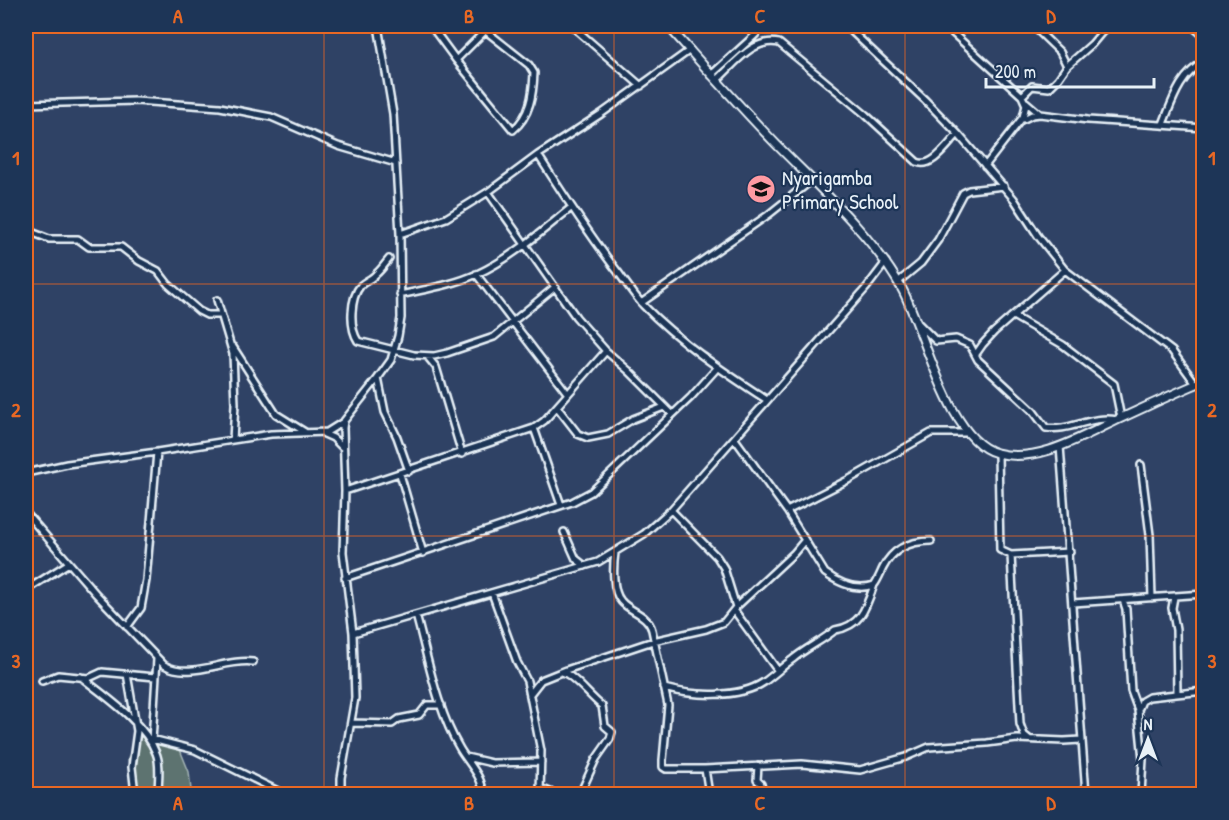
<svg xmlns="http://www.w3.org/2000/svg" width="1229" height="820" viewBox="0 0 1229 820" font-family="'Patrick Hand',sans-serif">
<style>
.green{fill:#5d736f;stroke:#a2b2b4;stroke-width:1.5}
.lines{fill:none;stroke-linecap:round;stroke-linejoin:round}
.minor-casing{stroke:#e8f1f8;stroke-width:10}
.tertiary-casing{stroke:#e8f1f8;stroke-width:11}
.minor{stroke:#1d3557;stroke-width:5}
.tertiary{stroke:#1d3557;stroke-width:7}
.grid{fill:none;stroke:#e86824;stroke-width:1.5;stroke-opacity:0.55}
.labels{text-anchor:middle;dominant-baseline:central;stroke-width:4.5;stroke-linejoin:round;paint-order:stroke}
.poi-label{font-size:21px;fill:#e8f1f8;stroke:#1d3557;text-anchor:start}
.neatline{fill:none;stroke:#e86824;stroke-width:2}
.grid-label{font-size:20px;text-anchor:middle;font-weight:bold;fill:#e86824}
</style>
<rect width="100%" height="100%" fill="#2f4265"/>
<filter id="ink" filterUnits="userSpaceOnUse"><feTurbulence type="fractalNoise" baseFrequency=".0167" numOctaves="2"/><feDisplacementMap in="SourceGraphic" scale="12" xChannelSelector="R" yChannelSelector="G"/><feConvolveMatrix kernelMatrix="1 2 1 2 8 2 1 2 1" color-interpolation-filters="sRGB"/></filter>
<g filter="url(#ink)">
<!-- green -->
<path class="green" d="M152 734 159 740 178 745 189 772 191 790 188 794H133L128 759 135 739Z"/>
<g class="lines">
<!-- minor casing -->
<g class="minor-casing">
<path id="minor" d="M431 26 456 60 513 130C530 116 533 95 534 73L529 65 486 31
M572 26 641 86
M846 26 925 100 958 134 1014 199 1038 236 1065 270 1172 351 1196 384
M945 26 1022 96 1026 105 1023 117 985 166
M1192 26 1204 36
M674 32 680 26
M456 60 490 26
M1067 66 1092 44 1107 26
M711 75 753 37 764 26
M717 80C734 65 753 37 779 43L866 115 917 162C932 169 948 144 958 134
M1022 96 1032 86 1049 88 1058 79 1067 66 1060 52 1033 26
M1026 102 1040 114
M26 104 136 101 220 107 271 117 338 146 396 163
M1024 119 1032 115 1040 114 1088 120 1204 128
M1163 124C1172 102 1180 74 1204 62
M538 155C563 194 589 235 618 272 626 283 634 295 643 305 679 342 724 372 767 400
M488 192 576 317 606 351 629 371 672 414
M26 230 49 239H78L89 247H121L139 261 158 271 168 284 199 311 207 315H221
M400 234 446 218 488 192 538 155 601 114 690 50
M389 259C385 264 381 270 376 274 372 279 365 281 361 285 350 298 349 327 358 341L414 355 434 356 447 353 494 337 555 287
M476 274 568 394
M898 282 921 263 938 240 963 193 969 190 1004 186
M400 295C426 289 453 285 477 274 512 258 542 231 572 207
M217 300 233 354 235 404 233 440
M641 303 768 215 812 180
M1013 316 1063 345 1114 384 1121 418
M916 321 936 341 956 339 970 345 978 360 1033 411 1046 428C1069 432 1091 415 1117 420
M233 347 276 414 305 432
M976 354 983 344 994 332 1065 270
M427 356 436 367 462 454
M378 378 385 412 397 437 409 471
M557 407 578 434 588 438 608 434 633 419 664 407
M534 428 561 505
M324 434 333 438 342 447
M735 439 787 511 825 573C839 583 857 591 874 585 878 580 880 574 883 568 893 548 910 541 931 541
M1060 446 1086 794
M998 454 1000 550 1011 555 1070 552
M1141 465 1150 535 1152 598
M26 473 67 464 157 452 271 434 327 432 343 422
M400 474 423 553
M345 491 534 428 544 421 606 351
M671 510 717 557 724 568 736 607
M787 511 848 480 931 433H968
M26 513 96 594 164 665C191 680 226 658 253 662
M564 532 576 559 585 566
M615 553C613 566 612 591 621 601 630 612 648 614 652 630L668 705 663 760V767L666 769H705L802 764 860 770 906 757 929 747 987 743 1017 739 1064 741 1081 740
M1011 555 1020 724 1024 735 1029 739
M345 578 572 502 591 492 691 397 718 367
M26 590 69 563
M492 593 517 662 527 681 541 751 540 794
M1174 597 1172 608 1176 630 1177 693
M1123 600 1126 609 1131 691 1138 710
M1073 603 1204 594
M734 610 778 671
M416 615C428 658 437 711 460 749 469 764 483 777 483 794
M127 627 141 608 146 580 157 452
M353 633 598 562 644 534 671 510 867 287 886 262
M562 672C574 675 590 697 602 706L605 726 612 732 610 739 596 759 580 794
M127 674 137 731 132 767 135 794
M81 677C105 696 145 723 156 753 161 764 158 782 158 794
M42 681 58 675 89 678 102 672 155 677
M664 688C692 696 739 699 764 682 774 675 783 666 793 659 806 648 822 641 835 630 861 626 866 608 874 585
M530 694 541 680 566 670 653 641 706 629 724 622 736 607 794 553 804 541
M352 723 392 724 399 719 419 715 427 705H441
M152 739 195 750 284 794
M152 741 157 659
M466 757 492 763 541 762
M758 766 757 780 761 784 763 794
M705 769 709 794
M540 788 555 794
M341 794V778L355 698 353 633 343 552 345 491 343 428 344 421 378 378 391 360 398 336 401 318 400 234 393 114 378 26
M1141 794 1143 759 1138 710 1142 701 1149 697 1204 691"/>
</g>
<!-- tertiary casing -->
<g class="tertiary-casing">
<path id="tertiary" d="M668 26C703 65 738 105 775 143 819 188 871 233 902 289 925 331 948 441 997 453 1037 464 1081 437 1117 420 1146 407 1174 393 1204 381"/>
</g>
<!-- minor -->
<use href="#minor" class="minor"/>
<!-- tertiary -->
<use href="#tertiary" class="tertiary"/>
</g>
</g>
<!-- grid -->
<path class="grid" d="M324 26V794M614 26V794M905 26V794M26 284H1204M26 536H1204"/>
<!-- icons -->
<defs>
<g id="school-disc" transform="scale(1.5)"><circle r="9.5" fill="#ff9aa2" stroke="#1d3557"/><path d="M0-5L7-2L0 1L-7-2ZM-4 1L0 2.5L4 1V4Q0 6-4 4Z" fill="#111"/></g>
</defs>
<g fill-rule="evenodd">
<use href="#school-disc" x="761" y="189"/>
</g>
<g class="labels">
<!-- poi labels -->
<g class="poi-label">
<text x="782" y="177">Nyarigamba<tspan x="782" dy="24">Primary School</tspan></text>
</g>
</g>
<!-- margin -->
<rect width="1229" height="820" fill="none" stroke="#1d3557" stroke-width="66"/>
<!-- north arrow -->
<g transform="translate(1148 739)" stroke="#1d3557" stroke-width="4.5" paint-order="stroke">
<path d="M0-4.5L10 22L0 15L-10 22Z" fill="#e8f1f8"/>
<text y="-9" font-size="16" font-weight="bold" text-anchor="middle" fill="#e8f1f8">N</text>
</g>
<!-- scale -->
<path d="M986 78v9h168v-9" fill="none" stroke="#e8f1f8" stroke-width="3"/>
<text x="995" y="78" font-size="18" fill="#e8f1f8" stroke="#1d3557" stroke-width="4.5" paint-order="stroke">200 m</text>
<rect x="33" y="33" width="1163" height="754" class="neatline"/>
<g class="grid-label">
<text x="178" y="23">A</text>
<text x="469" y="23">B</text>
<text x="760" y="23">C</text>
<text x="1051" y="23">D</text>
<text x="16" y="165">1</text>
<text x="1212" y="165">1</text>
<text x="16" y="417">2</text>
<text x="1212" y="417">2</text>
<text x="16" y="668">3</text>
<text x="1212" y="668">3</text>
<text x="178" y="810">A</text>
<text x="469" y="810">B</text>
<text x="760" y="810">C</text>
<text x="1051" y="810">D</text>
</g>
</svg>
